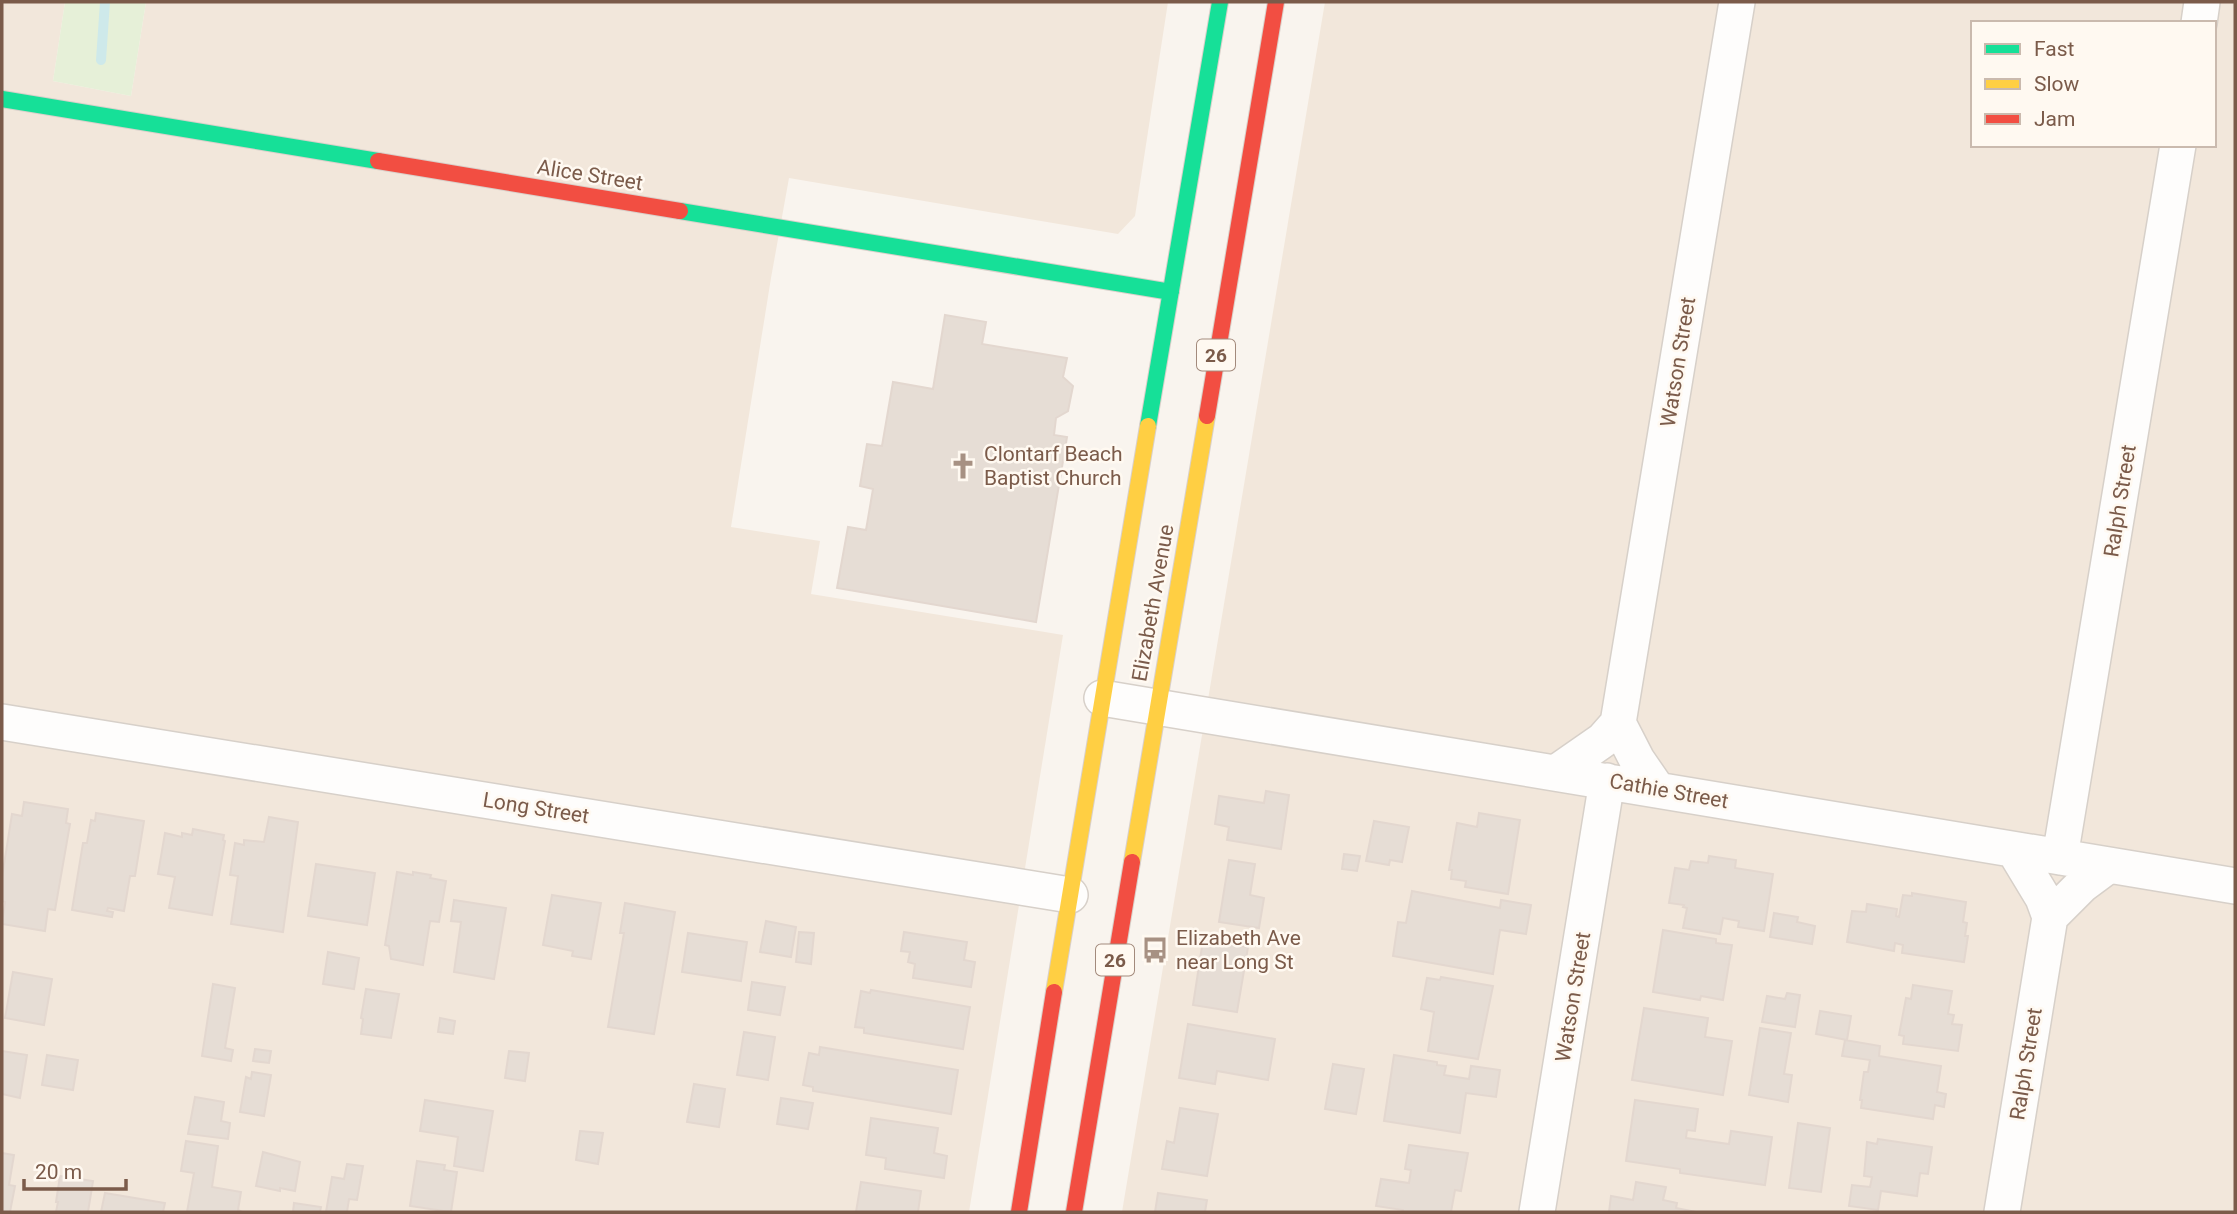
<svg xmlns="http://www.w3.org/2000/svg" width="2237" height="1214" viewBox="0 0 2237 1214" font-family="Roboto,sans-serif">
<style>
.residential{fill:#f2e7db;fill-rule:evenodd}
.green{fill:#e6f0d8}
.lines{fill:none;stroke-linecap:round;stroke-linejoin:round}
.stream{stroke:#cee9ea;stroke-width:10}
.building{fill:#e6ddd5;stroke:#e3d7cf;stroke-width:2}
.street-casing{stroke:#d7d0c9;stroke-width:38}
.fast-casing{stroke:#d9d0ca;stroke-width:18}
.slow-casing{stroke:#d9d0ca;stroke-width:18}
.jam-casing{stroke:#d9d0ca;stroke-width:18}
.street{stroke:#fefdfc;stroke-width:35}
.fast{stroke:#16e098;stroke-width:16}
.slow{stroke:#ffcf43;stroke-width:16}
.jam{stroke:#f24e42;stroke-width:16}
.labels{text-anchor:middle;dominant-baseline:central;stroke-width:5;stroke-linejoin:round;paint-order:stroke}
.shield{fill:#fff9f1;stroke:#a38a7c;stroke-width:2}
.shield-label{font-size:19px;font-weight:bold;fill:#7b5b4a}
.street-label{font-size:21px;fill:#7b5b4a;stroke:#fff9f1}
.poi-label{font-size:21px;fill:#7b5b4a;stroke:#fff9f1;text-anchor:start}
</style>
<rect width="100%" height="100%" fill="#f9f4ee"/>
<!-- residential -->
<path class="residential" d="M2 2H65L53 81 131 96 146 2H1168L1135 216 1118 234 789 178 771 278 731 527 820 541 811 594 1063 635 969 1212H2Z
M1325 2H2235V1212H1122ZM1973 23H2214V145H1973Z"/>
<!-- green -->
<path class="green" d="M65 2H146L131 96 53 81Z"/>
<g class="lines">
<!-- stream -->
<path class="stream" d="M101 60 105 2"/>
</g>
<!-- building -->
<path class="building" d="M945 315 986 322 982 344 1067 358 1063 377 1073 386 1068 411 1056 418 1054 435 1067 437 1036 622 837 588 848 527 866 530 873 489 860 486 867 444 882 446 893 382 933 389Z
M1266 791 1289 795 1281 849 1227 840 1229 827 1215 824 1219 796 1264 803Z
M24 802 68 809 66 823 70 824 55 910 48 909 45 931 2 924 5 902 2 901V877L12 814 22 816Z
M96 813 144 821 135 876H130L124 911 108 908 107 911 113 912 112 917 72 910 83 843H87L91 820 95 821Z
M1479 813 1520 820 1508 894 1465 887 1466 881 1451 879 1452 870H1449L1457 823 1477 827Z
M269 817 298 822 283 932 231 924 238 876 230 875 235 843 244 845V840L264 842Z
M1374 821 1409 827 1402 862 1390 860 1389 865 1366 861Z
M193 829 224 835 223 840 225 841 212 915 169 908 175 877 158 874 165 833 182 837V833L192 835Z
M1344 854 1360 856 1357 871 1342 869Z
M1709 856 1736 860 1735 868 1773 874 1764 931 1738 927 1739 921 1723 918 1720 934 1683 928 1687 908 1683 907 1684 905 1669 903 1675 868 1689 870 1691 861 1708 863Z
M1229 860 1255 864 1250 895 1264 898 1259 928 1219 922Z
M316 864 375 873 367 925 308 916Z
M397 872 413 875V872L431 875 430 878 446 881 439 922 430 921 423 965 391 959 389 946 385 945Z
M1412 891 1500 908 1501 900 1531 905 1526 934 1500 930 1493 974 1393 956 1398 922 1406 923Z
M1912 893 1966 902 1963 922 1967 923 1965 936H1968L1964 962 1902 953 1903 945 1895 943 1894 951 1847 942 1852 911 1866 912 1867 904 1897 909 1896 916 1899 917 1903 895 1912 896Z
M552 895 601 903 591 959 572 956 573 951 543 945Z
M454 900 506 908 494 979 454 972 461 922 451 921Z
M625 903 675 912 654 1034 608 1027 624 933H620Z
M1774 913 1798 917 1797 922 1815 926 1812 944 1770 937Z
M766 921 796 927 791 957 760 952Z
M1663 930 1716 939V943L1732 945 1723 1000 1701 996 1700 1000 1653 992Z
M799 932 814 933 811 964 796 962Z
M904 932 967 942 964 960 975 962 971 987 913 978 915 964 908 962 910 952 901 951Z
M688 933 747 942 741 981 682 972Z
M1203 940 1248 947 1237 1012 1193 1005Z
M328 952 359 958 354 989 323 984Z
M13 972 52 979 44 1025 5 1018Z
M1441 977 1493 986 1478 1059 1428 1051 1434 1012 1421 1009 1427 978 1440 980Z
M752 982 785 987 780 1015 748 1010Z
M213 984 235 988 225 1048 233 1050 231 1061 202 1056Z
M1913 985 1952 991 1948 1014 1954 1015 1952 1024 1962 1025 1958 1051 1903 1044 1904 1036 1899 1035 1906 998 1911 999Z
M366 989 399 994 391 1038 361 1034 363 1019 361 1018Z
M871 990 970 1007 963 1049 864 1033V1028L855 1027 861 991 870 993Z
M1787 993 1800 995 1795 1027 1762 1022 1767 996 1785 999Z
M1644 1008 1708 1018 1705 1037 1732 1041 1723 1095 1632 1080Z
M1820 1011 1851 1016 1847 1040 1816 1034Z
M440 1018 455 1021 453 1034 438 1032Z
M1188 1024 1275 1039 1268 1080 1217 1071 1215 1084 1179 1078Z
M1760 1028 1791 1033 1784 1074 1792 1075 1788 1102 1749 1095Z
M744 1032 775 1037 768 1080 737 1075Z
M1845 1040 1880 1046 1879 1056 1941 1066 1937 1092 1946 1094 1944 1107 1935 1105 1933 1119 1861 1108 1862 1100H1860L1864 1072H1868L1870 1060 1842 1056Z
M820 1047 958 1070 951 1114 813 1091V1087L803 1085 809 1053 819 1055Z
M255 1049 271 1051 269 1063 253 1061Z
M2 1051 27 1055 20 1098 2 1094Z
M509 1051 529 1053 525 1081 505 1078Z
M47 1055 78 1060 73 1090 42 1085Z
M1394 1055 1437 1062V1065L1446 1066 1444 1075 1469 1079 1471 1066 1500 1070 1496 1097 1466 1093 1460 1133 1384 1121Z
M1333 1064 1364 1069 1356 1114 1325 1109Z
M252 1072 271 1075 264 1116 240 1112 246 1077 251 1079Z
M694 1084 725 1089 719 1127 687 1122Z
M195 1097 224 1102 221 1121 230 1123 228 1139 188 1134Z
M781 1098 813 1103 808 1129 777 1124Z
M425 1100 493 1111 483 1171 454 1166 458 1137 420 1131Z
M1635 1100 1698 1109 1695 1131 1687 1130 1686 1138 1729 1144 1731 1131 1772 1137 1765 1185 1680 1173V1169L1626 1161Z
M1180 1108 1218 1114 1207 1176 1162 1169 1167 1141 1174 1143Z
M871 1118 938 1128 934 1153 947 1156 944 1178 885 1169 886 1158 866 1155Z
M1798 1123 1830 1128 1821 1192 1789 1188Z
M580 1131 603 1133 598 1164 576 1160Z
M1878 1139 1932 1147 1928 1174 1920 1173 1917 1196 1881 1191 1878 1210 1849 1206 1852 1185 1870 1187 1872 1177 1864 1176 1867 1142 1877 1144Z
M186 1141 218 1146 212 1187 241 1192 238 1210 242 1212H187L194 1173 181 1171Z
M1409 1145 1468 1153 1461 1191 1455 1190 1451 1212H1403V1210L1376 1206 1381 1179 1409 1183 1411 1170 1405 1169Z
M263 1152 300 1162 295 1191 280 1188V1191L256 1186Z
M2 1153 14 1155 9 1185 15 1186 10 1212H2Z
M417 1161 445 1165 444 1170 457 1172 451 1212 410 1206Z
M347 1164 363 1166 357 1200 349 1199 347 1212H326L332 1177 344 1179Z
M60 1176 93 1181 88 1212H56L58 1202H56Z
M861 1182 921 1191 918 1212H856Z
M1636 1182 1666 1187 1663 1200 1677 1203 1676 1208 1696 1212H1609L1611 1196 1633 1200Z
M105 1193 165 1203 163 1212H101Z
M1158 1193 1207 1200 1205 1212H1155Z
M294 1203 321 1207 320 1212H293Z"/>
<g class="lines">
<!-- street casing -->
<g class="street-casing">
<path id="street" d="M2199 23 2202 2
M1102 698 2235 886
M2 722 1070 895
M1618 723 1637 760 1657 789
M1557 772 1603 740 1618 723 1737 2
M2060 857 2178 145
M2050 917 2082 885 2109 865
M1537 1212 1607 781
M2002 1212 2050 917 2043 898 2014 850"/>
</g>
<!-- fast casing -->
<g class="fast-casing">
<path id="fast" d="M2 99 378 161
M680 211 1171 292
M1148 426 1220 2"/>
</g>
<!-- slow casing -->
<g class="slow-casing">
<path id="slow" d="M1132 862 1207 416
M1054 992 1148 426"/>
</g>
<!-- jam casing -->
<g class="jam-casing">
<path id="jam" d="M378 161 680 211
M1207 416 1276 2
M1019 1212 1054 992
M1074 1212 1132 862"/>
</g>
<!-- street -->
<use href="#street" class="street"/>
<!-- fast -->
<use href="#fast" class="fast"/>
<!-- slow -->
<use href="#slow" class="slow"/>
<!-- jam -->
<use href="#jam" class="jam"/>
</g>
<!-- icons -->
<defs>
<g id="church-bare" transform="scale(2.1)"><path d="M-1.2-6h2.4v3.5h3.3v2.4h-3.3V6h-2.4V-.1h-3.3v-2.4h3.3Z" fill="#a79183" stroke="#fff9f1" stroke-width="2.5" paint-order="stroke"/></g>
<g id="bus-bare" transform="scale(2.1)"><path d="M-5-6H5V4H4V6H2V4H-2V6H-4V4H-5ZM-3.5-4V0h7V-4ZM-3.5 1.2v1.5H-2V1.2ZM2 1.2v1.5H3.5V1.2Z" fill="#a79183" stroke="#fff9f1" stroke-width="2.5" paint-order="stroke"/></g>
</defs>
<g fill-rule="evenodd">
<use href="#church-bare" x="963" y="466"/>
<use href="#bus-bare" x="1155" y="950"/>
</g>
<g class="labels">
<!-- shield labels -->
<g class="shield">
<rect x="1197" y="339.5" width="38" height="31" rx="5"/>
<rect x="1096" y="944.5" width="38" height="31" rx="5"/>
</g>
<g class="shield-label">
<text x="1216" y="355">26</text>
<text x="1115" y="960">26</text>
</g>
<!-- street labels -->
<g class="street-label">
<text transform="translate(590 175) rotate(9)">Alice Street</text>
<text transform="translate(1678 362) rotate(-81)">Watson Street</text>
<text transform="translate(2120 501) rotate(-81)">Ralph Street</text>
<text transform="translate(1153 603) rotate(-80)">Elizabeth Avenue</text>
<text transform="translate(1669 791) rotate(10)">Cathie Street</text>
<text transform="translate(536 808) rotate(9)">Long Street</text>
<text transform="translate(1573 997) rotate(-81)">Watson Street</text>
<text transform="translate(2026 1064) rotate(-81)">Ralph Street</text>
</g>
<!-- poi labels -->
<g class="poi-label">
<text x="984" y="454">Clontarf Beach<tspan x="984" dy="24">Baptist Church</tspan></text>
<text x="1176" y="938">Elizabeth Ave<tspan x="1176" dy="24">near Long St</tspan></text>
</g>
</g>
<!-- border -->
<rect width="2237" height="1214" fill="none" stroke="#7b5b4a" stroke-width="7"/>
<!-- legend -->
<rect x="1971" y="21" width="245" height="126" fill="#fff9f1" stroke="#cabaae" stroke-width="2"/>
<rect x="1985" y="44" width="35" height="10" fill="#16e098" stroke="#cabaae" stroke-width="2"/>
<text x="2034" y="56" font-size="21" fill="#7b5b4a">Fast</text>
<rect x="1985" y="79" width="35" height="10" fill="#ffcf43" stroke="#cabaae" stroke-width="2"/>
<text x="2034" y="91" font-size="21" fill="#7b5b4a">Slow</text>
<rect x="1985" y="114" width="35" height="10" fill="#f24e42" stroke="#cabaae" stroke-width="2"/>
<text x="2034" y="126" font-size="21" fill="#7b5b4a">Jam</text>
<!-- scale -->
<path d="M24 1179v10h102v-10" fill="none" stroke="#7b5b4a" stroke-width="3.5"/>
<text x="35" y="1179" font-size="21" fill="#7b5b4a" stroke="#fff9f1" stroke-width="5" paint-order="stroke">20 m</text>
</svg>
